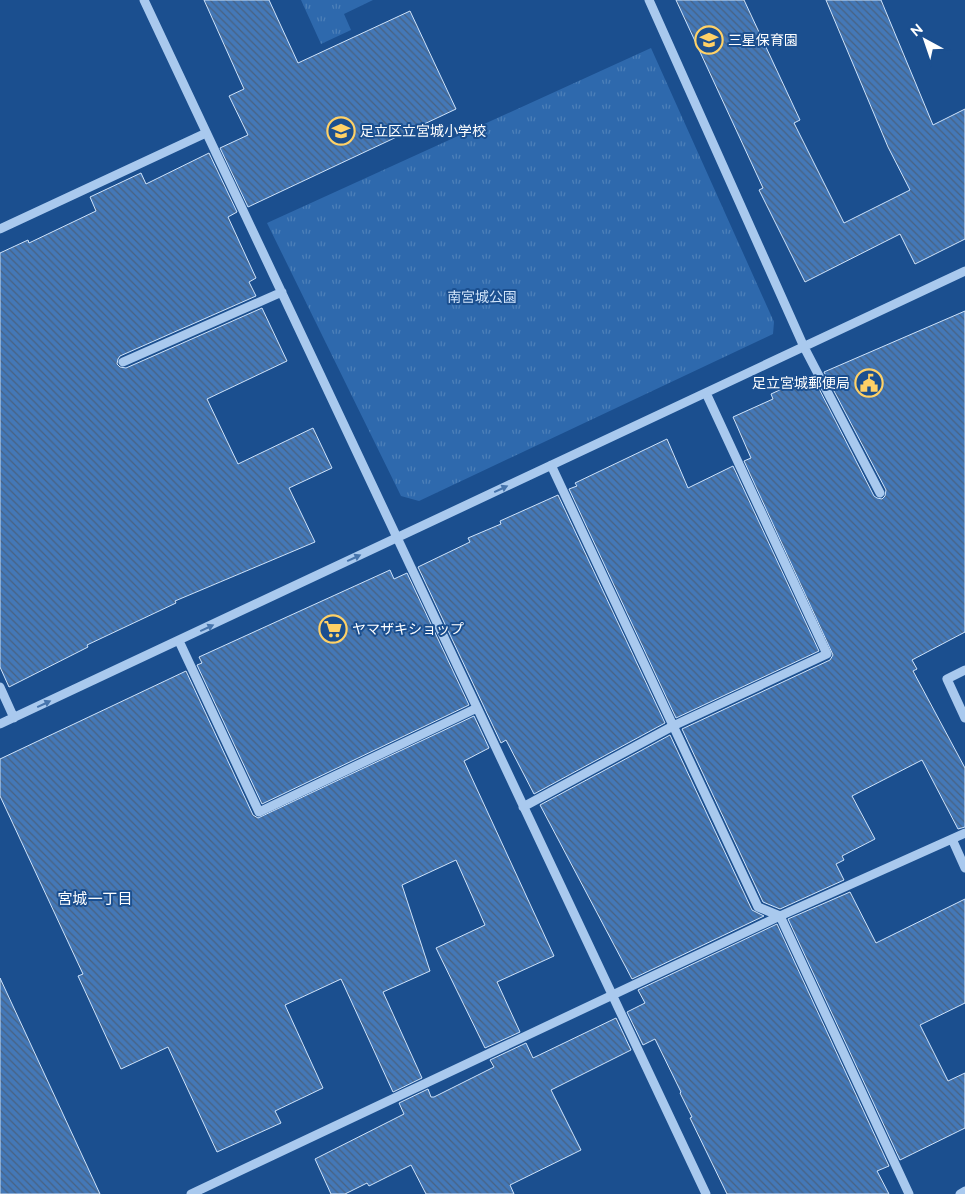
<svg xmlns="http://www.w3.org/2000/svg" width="965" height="1194" viewBox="0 0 965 1194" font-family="Raleway,'Noto Sans JP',sans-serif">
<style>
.grass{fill:url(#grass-tufts)}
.building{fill:url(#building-back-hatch);stroke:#cfe3fa}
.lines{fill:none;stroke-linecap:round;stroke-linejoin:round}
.minor{stroke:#a9c9ee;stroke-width:9}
.oneway{fill:#4674ac}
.labels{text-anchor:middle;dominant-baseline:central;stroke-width:4;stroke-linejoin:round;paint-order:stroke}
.poi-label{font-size:14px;fill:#fff;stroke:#1b4f8f;text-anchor:start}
.park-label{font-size:14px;fill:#cfe3fa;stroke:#1b4f8f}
.neighbourhood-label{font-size:15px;fill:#fff;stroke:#1b4f8f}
</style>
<defs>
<pattern id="grass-tufts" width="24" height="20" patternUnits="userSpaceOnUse" patternTransform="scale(1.25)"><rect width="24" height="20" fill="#2e69ad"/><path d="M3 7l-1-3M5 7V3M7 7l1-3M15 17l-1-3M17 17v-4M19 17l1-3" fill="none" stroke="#4d80b9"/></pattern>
<pattern id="building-back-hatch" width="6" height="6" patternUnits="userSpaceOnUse" patternTransform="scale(1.25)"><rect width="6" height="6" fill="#4478b7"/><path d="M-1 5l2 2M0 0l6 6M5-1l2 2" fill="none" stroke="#486282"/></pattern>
</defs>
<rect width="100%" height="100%" fill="#1b4f8f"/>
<!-- grass -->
<path class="grass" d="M301 0H373L344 14 351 30 321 44Z
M651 48 774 322 773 334 419 501 401 496 267 223Z"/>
<!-- building -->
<path class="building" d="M204 0H269L298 63 410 11 456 109 248 207 220 148 248 135 229 96 244 89Z
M676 0H744L800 120 794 123 844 223 910 190 888 147 826 0H881L933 125 965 109V239L915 264 900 234 805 282 759 190 763 188Z
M209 153 237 212 228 217 256 278 249 282 256 296 120 356 118 359 117 364 120 367 126 368 262 308 287 361 207 399 238 464 313 428 332 468 289 488 315 542 175 601 176 603 87 645 88 647 9 687 0 667V253L28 240 29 243 96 211 90 197 141 173 146 184Z
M965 311V632L912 660 917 669 913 671 965 768V827L958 829 922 760 852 796 875 839 842 856 844 860 836 864 844 880 780 909 763 902 682 729 830 660 833 655 744 461 751 458 733 417 773 399 771 394 799 381 800 383 813 377 874 496 877 498 882 499 885 496 886 490 824 372Z
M667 439 688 488 733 466 819 651 676 718 569 489 577 486 575 483Z
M558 495 665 723 534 794 506 740 501 743 418 567 470 542 468 538 501 524 500 521Z
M390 570 394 579 407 573 469 705 262 804 197 665 202 663 199 657Z
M186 671 253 815 258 818 474 716 489 748 464 761 554 956 497 982 520 1032 485 1048 436 948 485 925 456 860 402 885 430 971 383 992 422 1078 393 1092 341 979 285 1005 323 1088 275 1111 281 1123 217 1152 168 1047 121 1069 78 976 83 974 0 796V759Z
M670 735 752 910 764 916 632 979 540 805Z
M850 892 876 943 965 899V1003L920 1025 948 1081 965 1073V1128L900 1160 788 919Z
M777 924 889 1166 877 1171 889 1194H727L690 1118 692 1117 680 1093 681 1092 655 1039 643 1045 627 1012 645 1003 638 990Z
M0 978 100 1194H0Z
M616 1018 631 1050 551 1090 581 1150 510 1185 514 1194H426L411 1165 369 1186 367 1183 345 1194H331L315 1159 404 1114 399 1103 428 1089 431 1097H434L494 1067 490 1060 526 1043 533 1058Z"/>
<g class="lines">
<!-- minor -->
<path class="minor" d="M144 0 706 1194
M649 0 804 347 880 493
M0 229 206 133
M123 362 282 292
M551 465 758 907 780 916 909 1194
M179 641 259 812 477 708
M965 670 947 679 965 718
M0 687 14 718
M0 724 965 271
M523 807 673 726 827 654 706 393
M952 839 965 868
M191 1194 780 916 965 833
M960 1194 965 1191"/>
</g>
<!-- one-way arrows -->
<defs><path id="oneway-solid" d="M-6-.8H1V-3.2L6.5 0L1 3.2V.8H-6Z" transform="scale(1.25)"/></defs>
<g class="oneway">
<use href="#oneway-solid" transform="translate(501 489) rotate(-25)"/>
<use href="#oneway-solid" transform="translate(354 558) rotate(-25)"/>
<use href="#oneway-solid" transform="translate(207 628) rotate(-25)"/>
<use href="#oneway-solid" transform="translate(44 704) rotate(-25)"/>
</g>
<!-- icons -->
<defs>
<g id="school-ring" transform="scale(1.4375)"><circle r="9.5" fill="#1b4f8f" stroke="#ffd166" stroke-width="1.5"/><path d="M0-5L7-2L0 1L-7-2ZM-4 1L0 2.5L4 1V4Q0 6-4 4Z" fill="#ffd166"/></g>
<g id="civic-ring" transform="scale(1.4375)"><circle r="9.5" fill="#1b4f8f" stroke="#ffd166" stroke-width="1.5"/><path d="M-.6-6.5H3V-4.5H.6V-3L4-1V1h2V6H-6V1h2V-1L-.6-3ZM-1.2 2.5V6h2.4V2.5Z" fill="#ffd166"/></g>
<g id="supermarket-ring" transform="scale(1.4375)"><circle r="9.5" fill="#1b4f8f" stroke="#ffd166" stroke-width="1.5"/><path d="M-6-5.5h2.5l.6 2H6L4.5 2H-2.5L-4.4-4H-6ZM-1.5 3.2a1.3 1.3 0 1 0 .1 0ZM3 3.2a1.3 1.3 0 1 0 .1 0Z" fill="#ffd166"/></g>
</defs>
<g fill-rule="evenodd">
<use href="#school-ring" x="709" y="40"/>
<use href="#school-ring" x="341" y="131"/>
<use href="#civic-ring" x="869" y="383"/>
<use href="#supermarket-ring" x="333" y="629"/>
</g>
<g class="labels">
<!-- poi labels -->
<g class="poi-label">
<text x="728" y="40">三星保育園</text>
<text x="360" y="131">足立区立宮城小学校</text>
<text x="850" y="383" text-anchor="end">足立宮城郵便局</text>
<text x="352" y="629">ヤマザキショップ</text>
</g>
<!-- park labels -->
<g class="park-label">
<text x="482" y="297">南宮城公園</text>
</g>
<!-- neighbourhood labels -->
<g class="neighbourhood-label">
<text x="95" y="899">宮城一丁目</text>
</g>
</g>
<!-- north arrow -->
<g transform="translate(925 40) rotate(320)" stroke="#1b4f8f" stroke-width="4" paint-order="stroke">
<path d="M0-4L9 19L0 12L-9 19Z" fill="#ffffff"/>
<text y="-8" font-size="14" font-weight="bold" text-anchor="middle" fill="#ffffff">N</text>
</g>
</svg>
